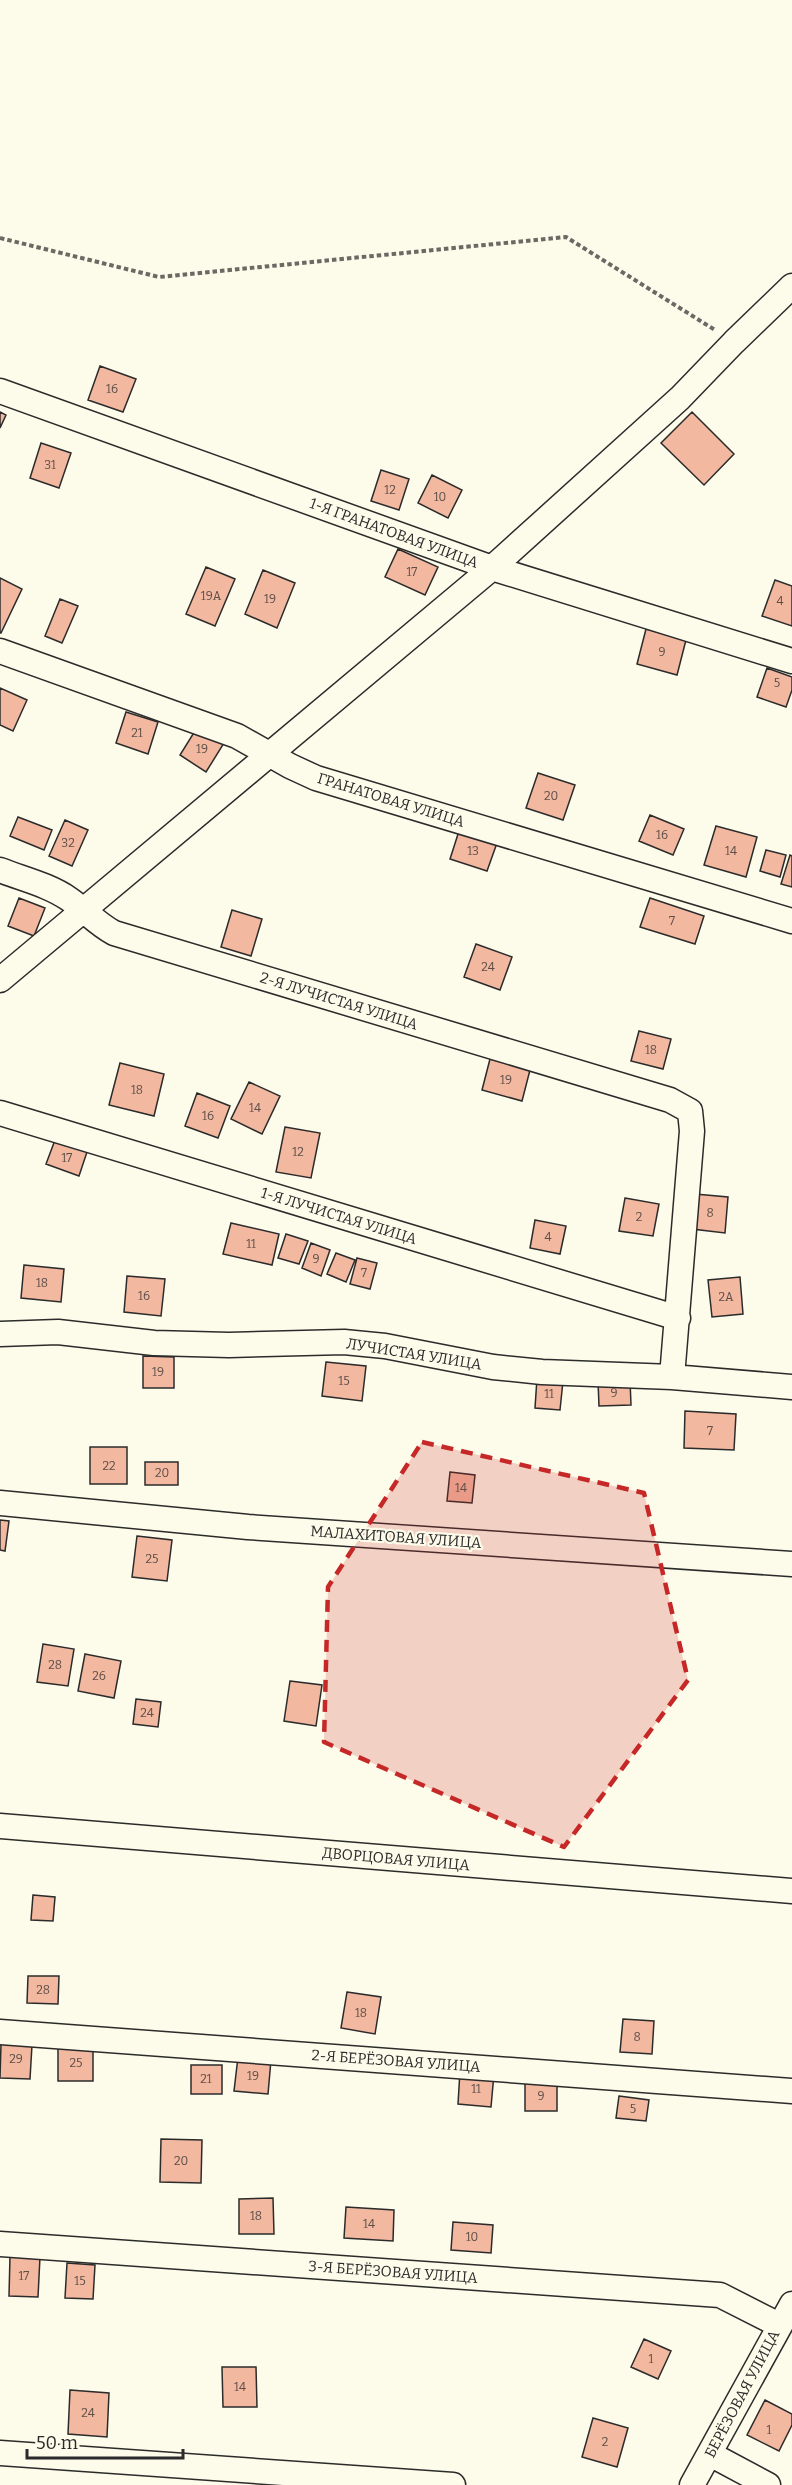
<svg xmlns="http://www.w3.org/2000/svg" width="792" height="2485" viewBox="0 0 792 2485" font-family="Bitter,serif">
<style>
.building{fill:#f2b8a0;stroke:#2b2b2b;stroke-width:1.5}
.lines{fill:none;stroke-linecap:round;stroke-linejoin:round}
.minor-casing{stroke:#2b2b2b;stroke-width:27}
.path{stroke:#6a6964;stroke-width:4;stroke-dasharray:4.5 3;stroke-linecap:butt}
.minor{stroke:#fdfbea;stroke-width:24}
.marked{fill:#c62828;fill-opacity:0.2;stroke:#c62828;stroke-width:4.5;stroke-dasharray:12 8;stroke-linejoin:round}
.labels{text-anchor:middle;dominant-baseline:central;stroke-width:4.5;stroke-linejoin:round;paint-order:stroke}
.number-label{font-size:12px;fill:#5d4e48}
.street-label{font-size:15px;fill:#2b2b2b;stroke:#fdfbea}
</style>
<rect width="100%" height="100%" fill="#fdfbea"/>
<!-- building -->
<path class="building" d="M100 366 136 379 123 412 88 400Z
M0 412 6 415 0 428Z
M692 412 734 454 704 485 661 443Z
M41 443 71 453 59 488 30 478Z
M381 470 409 479 399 510 371 501Z
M432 475 462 490 448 518 418 503Z
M398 549 438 567 425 595 385 577Z
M206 567 235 579 215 626 186 614Z
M263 570 295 583 277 628 245 614Z
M0 578 22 589 1 633H0Z
M775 580 792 586V626L762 616Z
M60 599 78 606 62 643 45 636Z
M646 629 686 640 677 675 637 664Z
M767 668 792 677V690L786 707 757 697Z
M0 688 27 700 13 731 0 725Z
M126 712 158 722 148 754 116 743Z
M198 726 224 743 206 772 180 755Z
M538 773 575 785 563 820 526 808Z
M650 815 684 829 673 855 639 841Z
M18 817 52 830 44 850 10 836Z
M65 820 88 830 72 866 49 856Z
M716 826 757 837 746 877 704 865Z
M459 831 497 843 487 871 450 859Z
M766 850 786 855 780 877 760 871Z
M790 855 792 856V887L781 884Z
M19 898 45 908 34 936 8 926Z
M650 898 704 916 695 944 640 927Z
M232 910 262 919 251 956 221 947Z
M476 944 512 957 500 990 464 977Z
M639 1031 671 1039 663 1069 631 1061Z
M490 1059 530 1070 522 1101 482 1090Z
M120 1063 164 1074 154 1116 109 1105Z
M249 1082 280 1096 262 1134 231 1119Z
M197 1093 230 1106 218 1138 185 1126Z
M285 1127 320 1133 311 1178 276 1172Z
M55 1140 87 1152 79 1176 46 1164Z
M695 1194 728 1197 725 1233 692 1229Z
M625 1198 659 1204 653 1236 619 1231Z
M535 1220 566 1226 560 1254 530 1248Z
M231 1223 279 1234 272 1265 223 1254Z
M286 1234 308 1241 299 1264 278 1258Z
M311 1243 330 1250 321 1276 302 1268Z
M336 1253 355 1260 346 1282 327 1274Z
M357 1258 377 1263 370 1289 350 1284Z
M24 1265 64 1269 61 1302 21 1298Z
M127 1276 165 1279 161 1316 124 1312Z
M740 1277 743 1314 712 1317 708 1280Z
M143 1356 174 1357V1388H143Z
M326 1362 366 1366 362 1401 322 1396Z
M537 1378 563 1381 560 1410 535 1408Z
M630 1380 631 1405 599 1406 598 1381Z
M685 1411 736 1414 734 1450 684 1448Z
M90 1447H127V1484H90Z
M145 1462H178V1485H145Z
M450 1472 475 1475 472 1503 447 1501Z
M0 1520 9 1521 5 1551 0 1550Z
M137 1536 172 1540 167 1581 132 1577Z
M43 1644 74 1649 68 1686 37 1682Z
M85 1654 121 1661 114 1698 78 1691Z
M290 1681 322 1685 316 1726 284 1721Z
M136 1699 161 1702 158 1727 133 1724Z
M33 1895 55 1897 53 1921 31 1920Z
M28 1976H59L58 2004 27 2003Z
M347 1992 381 1997 375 2034 341 2028Z
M623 2019 654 2021 652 2054 620 2052Z
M1 2044 32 2045 30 2079 0 2078Z
M58 2045H93V2081H58Z
M238 2057 271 2060 268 2094 234 2091Z
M191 2065H222V2094H191Z
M460 2071 494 2074 491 2107 458 2104Z
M525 2080H557V2111H525Z
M619 2096 649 2100 646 2121 616 2118Z
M161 2139 202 2140 201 2183 160 2182Z
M273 2198 274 2234H239V2199Z
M346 2207 394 2210 393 2241 344 2238Z
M453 2222 493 2225 491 2253 451 2250Z
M10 2256 40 2257 38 2297 9 2296Z
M67 2263 95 2265 93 2299 65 2298Z
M644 2339 671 2351 658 2379 631 2367Z
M222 2367H256L257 2407H223Z
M70 2390 109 2393 107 2437 68 2434Z
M765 2400 792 2414V2425L779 2451 747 2435Z
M593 2418 628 2428 617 2467 582 2457Z"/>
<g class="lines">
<!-- minor casing -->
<g class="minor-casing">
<path id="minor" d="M0 391 492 568 792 661
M0 651 237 736 290 766 316 778 792 921
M0 870C23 879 49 885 69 899 85 910 97 924 114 933L670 1100 690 1111 692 1131 672 1377
M0 980 492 568 680 398 734 342 792 286
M0 1113 678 1318
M0 1334 58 1332 154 1343 229 1345 344 1342 385 1346 493 1367 542 1372 672 1377 792 1387
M0 1503 248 1527 792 1564
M0 1826 792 1891
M0 2032 792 2091
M0 2244 720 2295 779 2325
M0 2453 453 2485
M710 2454 768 2485
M692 2485 792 2304"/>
</g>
<!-- path -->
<path class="path" d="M0 238 159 277 566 237 715 330"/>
<!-- minor -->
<use href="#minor" class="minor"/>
</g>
<!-- marked area -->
<path class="marked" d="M422 1442 644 1493 688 1680 564 1847 324 1742 328 1587Z"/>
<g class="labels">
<!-- number labels -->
<g class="number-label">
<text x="112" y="389">16</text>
<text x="50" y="465">31</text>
<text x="390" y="490">12</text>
<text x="440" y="497">10</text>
<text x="412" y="572">17</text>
<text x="211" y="596">19А</text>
<text x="270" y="599">19</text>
<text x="780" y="601">4</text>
<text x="662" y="652">9</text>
<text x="777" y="683">5</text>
<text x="137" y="733">21</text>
<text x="202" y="749">19</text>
<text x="551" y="796">20</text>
<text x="662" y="835">16</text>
<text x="68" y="843">32</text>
<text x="473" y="851">13</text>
<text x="731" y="851">14</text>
<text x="672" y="921">7</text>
<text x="488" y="967">24</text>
<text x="651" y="1050">18</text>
<text x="506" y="1080">19</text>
<text x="137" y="1090">18</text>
<text x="255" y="1108">14</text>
<text x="208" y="1116">16</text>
<text x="298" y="1152">12</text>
<text x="67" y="1158">17</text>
<text x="710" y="1213">8</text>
<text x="639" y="1217">2</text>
<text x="548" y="1237">4</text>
<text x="251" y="1244">11</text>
<text x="316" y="1259">9</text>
<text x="364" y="1273">7</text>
<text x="42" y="1283">18</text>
<text x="144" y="1296">16</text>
<text x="726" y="1297">2А</text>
<text x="158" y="1372">19</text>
<text x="344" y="1381">15</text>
<text x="614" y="1393">9</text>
<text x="549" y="1394">11</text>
<text x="710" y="1431">7</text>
<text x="109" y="1466">22</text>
<text x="162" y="1473">20</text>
<text x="461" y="1488">14</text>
<text x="152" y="1559">25</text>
<text x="55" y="1665">28</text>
<text x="99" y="1676">26</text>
<text x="147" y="1713">24</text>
<text x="43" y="1990">28</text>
<text x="361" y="2013">18</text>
<text x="637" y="2037">8</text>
<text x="16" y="2059">29</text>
<text x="76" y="2063">25</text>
<text x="253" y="2076">19</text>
<text x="206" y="2079">21</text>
<text x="476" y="2089">11</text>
<text x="541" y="2096">9</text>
<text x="633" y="2109">5</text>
<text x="181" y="2161">20</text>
<text x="256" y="2216">18</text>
<text x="369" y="2224">14</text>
<text x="472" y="2237">10</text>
<text x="24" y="2276">17</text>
<text x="80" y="2281">15</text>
<text x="651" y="2359">1</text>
<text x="240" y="2387">14</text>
<text x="88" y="2413">24</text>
<text x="769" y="2430">1</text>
<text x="605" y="2442">2</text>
</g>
<!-- street labels -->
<g class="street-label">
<text transform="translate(394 533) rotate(20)">1-Я ГРАНАТОВАЯ УЛИЦА</text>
<text transform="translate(391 800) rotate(17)">ГРАНАТОВАЯ УЛИЦА</text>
<text transform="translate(339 1001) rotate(17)">2-Я ЛУЧИСТАЯ УЛИЦА</text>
<text transform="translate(339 1216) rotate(17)">1-Я ЛУЧИСТАЯ УЛИЦА</text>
<text transform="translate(414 1354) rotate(9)">ЛУЧИСТАЯ УЛИЦА</text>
<text transform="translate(396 1537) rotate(4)">МАЛАХИТОВАЯ УЛИЦА</text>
<text transform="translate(396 1859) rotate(5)">ДВОРЦОВАЯ УЛИЦА</text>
<text transform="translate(396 2061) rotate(4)">2-Я БЕРЁЗОВАЯ УЛИЦА</text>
<text transform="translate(393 2272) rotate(4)">3-Я БЕРЁЗОВАЯ УЛИЦА</text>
<text transform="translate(742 2394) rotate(-62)">БЕРЁЗОВАЯ УЛИЦА</text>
</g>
</g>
<!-- scale -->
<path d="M27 2449v9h156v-9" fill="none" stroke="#2b2b2b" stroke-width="3"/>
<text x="36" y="2449" font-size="18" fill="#2b2b2b" stroke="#fdfbea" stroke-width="4.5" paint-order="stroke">50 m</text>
</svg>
